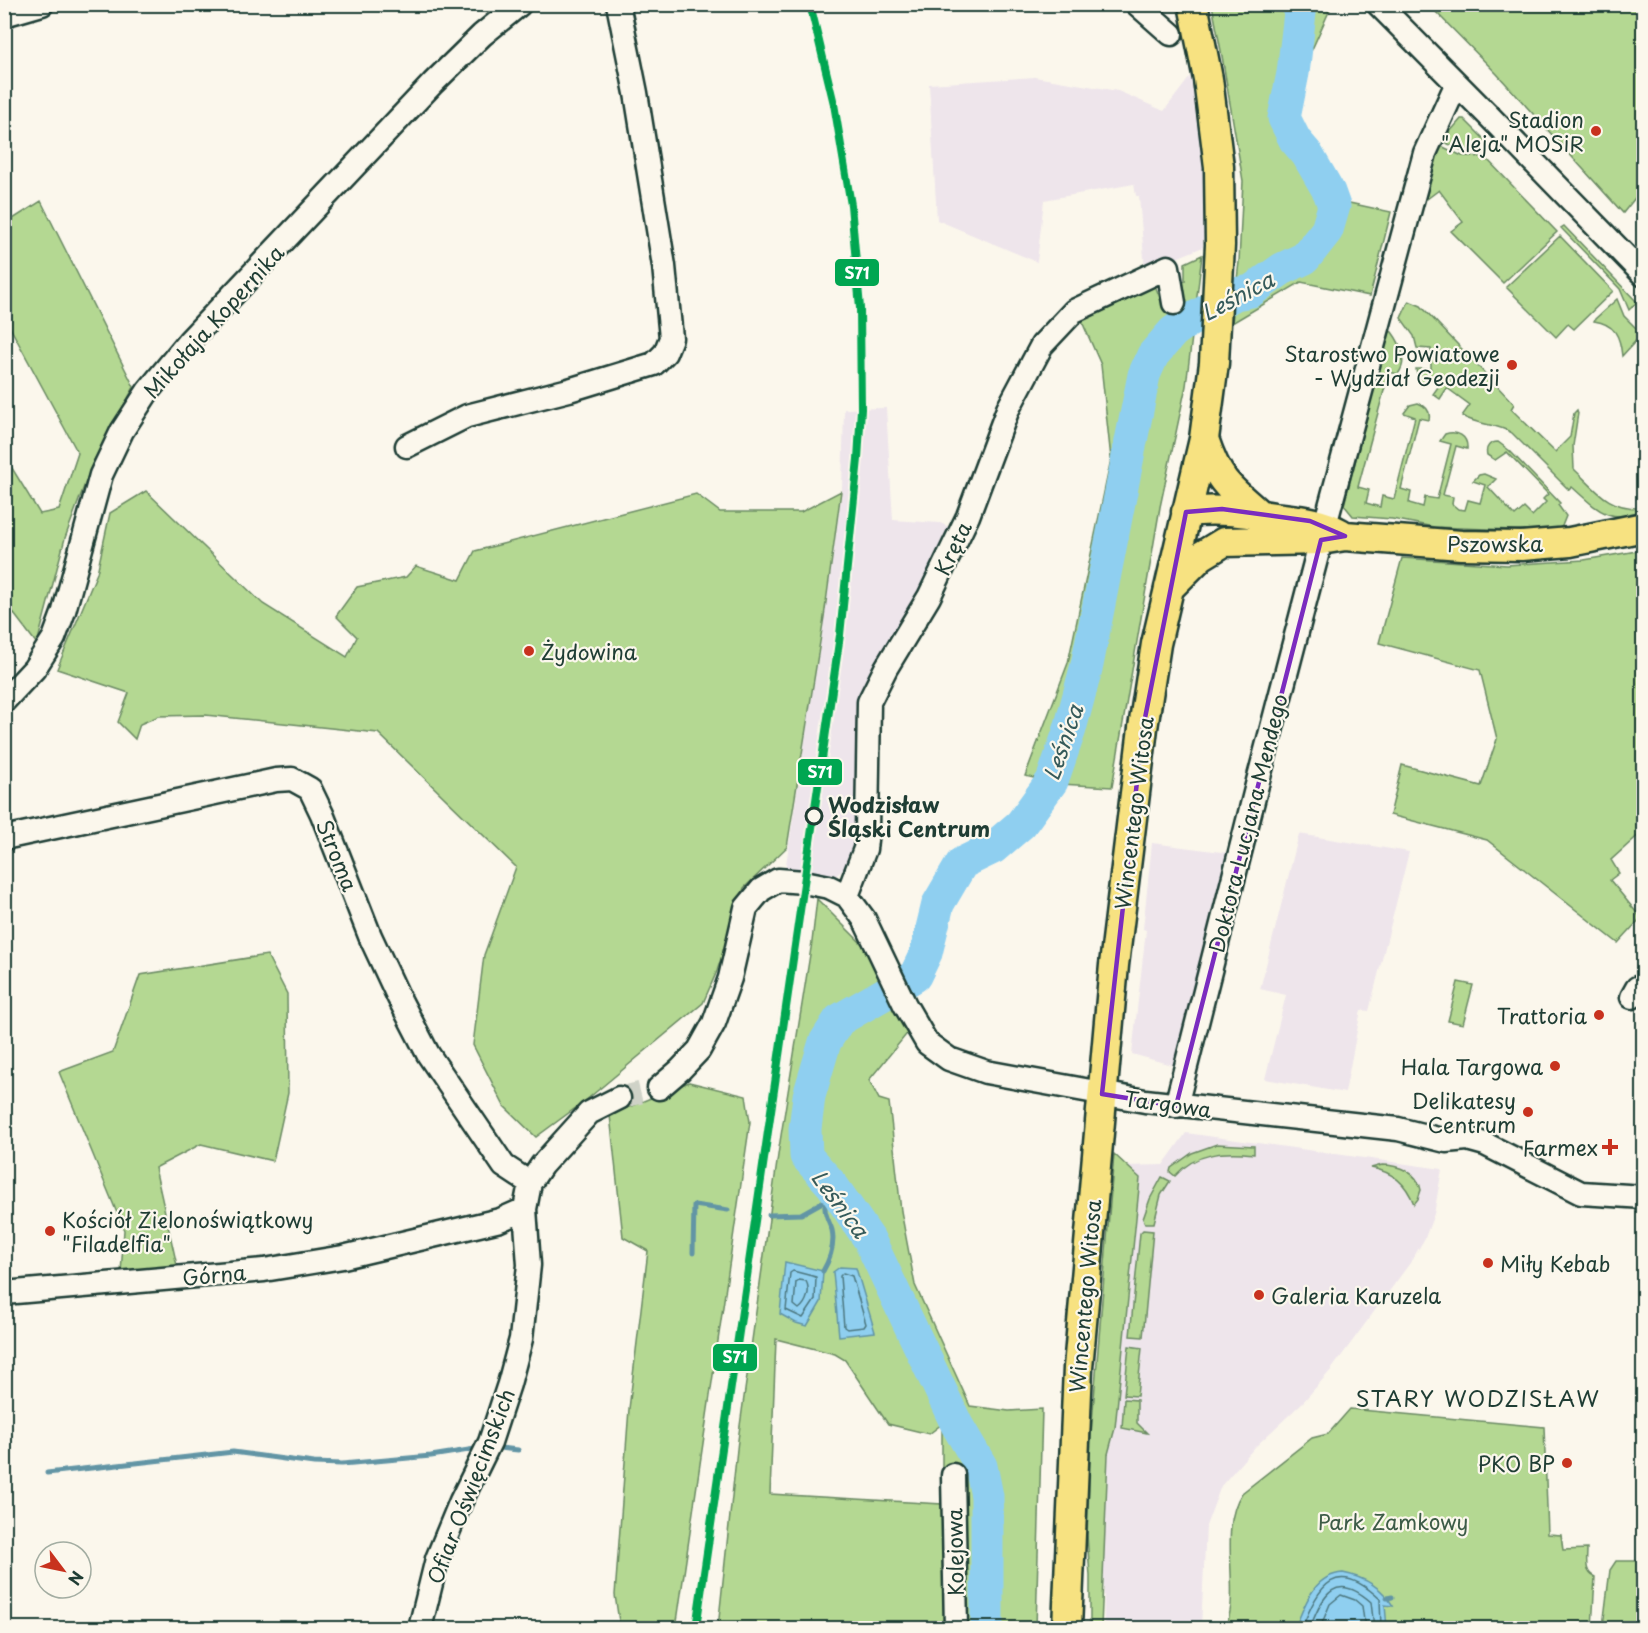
<svg xmlns="http://www.w3.org/2000/svg" width="1648" height="1633" viewBox="0 0 1648 1633" font-family="'Playpen Sans',sans-serif">
<style>
.built{fill:#eee5eb}
.green{fill:#b4d892;stroke:#6a8a63;stroke-width:1.5}
.water{fill:#8fcff0;stroke:#6295a5;stroke-width:1.5}
.lines{fill:none;stroke-linecap:round;stroke-linejoin:round}
.shore{stroke:#4c777f;stroke-width:1.5}
.stream{stroke:#6295a5;stroke-width:5}
.river{stroke:#8fcff0;stroke-width:33}
.minor-tunnel{stroke:#cfd2c7;stroke-width:22;stroke-dasharray:22 11;stroke-linecap:butt}
.minor-casing{stroke:#1f3d34;stroke-width:27}
.major-casing{stroke:#1f3d34;stroke-width:33}
.minor{stroke:#fbf7ec;stroke-width:22}
.major{stroke:#f7e281;stroke-width:28}
.rail-1-casing{stroke:#fbf7ec;stroke-width:12}
.rail-1{stroke:#00a651;stroke-width:8}
.marked{fill:none;stroke:#7b2cbf;stroke-width:4.5;stroke-linejoin:round}
.poi-dot{fill:#c8321e;stroke:#fbf7ec;stroke-width:2}
.stop-dot{fill:#fbf7ec;stroke:#1f3d34;stroke-width:3}
.labels{text-anchor:middle;dominant-baseline:central;stroke-width:4.5;stroke-linejoin:round;paint-order:stroke}
.poi-label{font-size:21px;fill:#1f3d34;stroke:#fbf7ec;text-anchor:end}
.street-label{font-size:21px;fill:#1f3d34;stroke:#fbf7ec}
.stop-label{font-size:21px;font-weight:bold;fill:#1f3d34;stroke:#fbf7ec;text-anchor:start}
.park-label{font-size:21px;fill:#3d5c47;stroke:#fbf7ec}
.water-label{font-size:22px;font-style:italic;fill:#355a5a;stroke:#fbf7ec}
.neighbourhood-label{font-size:22px;letter-spacing:1.5px;fill:#1f3d34;stroke:#fbf7ec}
.line-badge{stroke:#fbf7ec;stroke-width:2}
.badge-label{font-size:16px;text-anchor:middle;font-weight:bold;fill:#fff}
</style>
<rect width="100%" height="100%" fill="#fbf7ec"/>
<filter id="ink" filterUnits="userSpaceOnUse"><feTurbulence type="fractalNoise" baseFrequency=".0167" numOctaves="2"/><feDisplacementMap in="SourceGraphic" scale="12" xChannelSelector="R" yChannelSelector="G"/><feConvolveMatrix kernelMatrix="1 2 1 2 8 2 1 2 1" color-interpolation-filters="sRGB"/></filter>
<g filter="url(#ink)">
<!-- built -->
<path class="built" d="M1193 73 1200 123 1205 188 1203 247 1145 271 1139 196H1136L1134 184 1044 200 1037 262 937 220 929 84 1035 77 1118 91 1164 111Z
M886 408 893 520 940 523 954 529 911 613 864 685 858 830 855 855 848 866 834 877 785 871 836 536 842 489 844 409Z
M1299 834 1409 852 1369 1011 1361 1010 1345 1093 1265 1079 1286 995 1260 989Z
M1152 843 1229 853 1175 1066 1132 1054 1146 930 1143 929Z
M1186 1133 1442 1169 1434 1214 1425 1238 1410 1263 1331 1370 1304 1401 1255 1447 1221 1486 1206 1526 1201 1628H1104L1103 1392 1126 1166 1163 1165Z"/>
<!-- green -->
<path class="green" d="M1212 5H1332L1309 56 1291 118 1345 202 1391 212 1370 296 1301 282 1232 323 1239 262 1243 181 1222 56Z
M1429 5H1643V188L1623 213 1497 74Z
M1461 119H1464L1485 140V144L1480 152 1463 151 1442 141Z
M1439 145 1462 156 1485 157 1557 232 1503 283 1451 231 1463 222 1439 190 1427 199 1422 192Z
M41 201 134 387 93 462 65 538 37 644 5 602 4 455 40 514 59 510 78 453 5 318V224Z
M1564 226 1637 302 1629 310 1620 289 1561 228Z
M1560 236 1613 291 1574 329 1568 324 1556 337 1506 287Z
M1202 255 1186 386 1160 507 1112 787 1060 784 1025 776 1068 663 1111 459 1101 365 1080 317 1153 280 1163 306 1179 283 1185 281V263Z
M1617 299 1624 316 1642 334 1622 356C1620 336 1615 324 1594 321L1595 319Z
M1409 301 1421 306 1514 404 1511 409 1555 452 1570 437 1574 413 1577 410 1578 413 1573 446 1574 469C1597 491 1609 510 1643 508V513C1607 523 1598 510 1572 487L1569 490 1512 433C1497 423 1479 426 1462 416L1470 405 1447 388 1440 399 1433 394 1441 383 1430 375 1422 386 1418 381 1416 369H1431V349L1417 348 1414 336 1401 318Z
M1389 331 1392 332C1401 344 1408 361 1398 374L1389 372 1358 487 1369 490 1366 503 1380 507 1382 496 1394 499 1415 417 1404 413 1410 405 1418 403C1426 406 1431 411 1429 420L1419 418 1401 489 1411 492 1409 503 1423 507 1425 497 1437 499 1451 444 1440 441 1445 434C1457 430 1468 436 1467 449L1456 446 1443 495 1453 497 1452 504 1458 509 1465 510 1468 500 1480 503 1485 485 1473 481 1479 475 1484 474 1496 479 1488 487 1515 516 1524 508 1532 516 1546 502 1543 499 1548 494 1507 452 1495 460 1487 455C1485 447 1490 442 1498 442L1510 451 1560 503 1558 505 1566 516 1562 526 1558 529 1515 530 1434 527 1392 519 1353 516 1344 505Z
M146 491 263 604 347 657 357 637 336 616 357 587 406 577 416 566 460 580 475 551 696 494 720 512H801L841 491 824 617 787 847 744 888 717 971 703 1003 585 1101 536 1137 504 1106 473 1045 484 955 516 867 378 733 205 715 159 716 140 724 135 739 118 722 129 693 57 669 97 573 110 513Z
M1643 550 1644 788 1636 796 1643 805V831L1611 860 1619 873 1610 880 1641 918 1618 943 1487 840 1390 815 1402 765 1481 786 1497 739 1480 670 1379 643 1402 558 1507 565 1584 560Z
M817 899 873 955 910 1030 869 1080 879 1099 889 1102 901 1211 915 1285 970 1406 1009 1411 1042 1409 1036 1628H996L995 1496 986 1461 958 1414 948 1420 976 1466 980 1495 979 1628H964L963 1488 961 1467H942V1424L929 1434 888 1424 845 1360 835 1354 776 1339 770 1494 942 1504 947 1628H718L738 1440 779 1148 812 942Z
M267 955 287 994 288 1093 273 1161 201 1144 155 1168 178 1270 121 1273 124 1230 59 1072 113 1052 140 975Z
M1458 982 1473 985 1463 1024 1448 1021Z
M689 1082 746 1096 750 1122 676 1628H620L615 1595 629 1409 648 1251 623 1237 610 1115Z
M1217 1144 1254 1146V1154C1224 1151 1196 1152 1175 1176L1170 1172 1171 1168 1192 1153Z
M1114 1154 1140 1178 1115 1428 1108 1454 1101 1628H1090V1576L1087 1535 1091 1435Z
M1382 1165C1398 1165 1418 1172 1421 1190L1418 1199 1414 1204C1406 1183 1393 1172 1371 1168Z
M1162 1177 1170 1181 1161 1195 1154 1223H1145L1143 1219 1150 1199Z
M1143 1230 1153 1231 1143 1337 1130 1336 1140 1233Z
M1129 1346 1142 1348 1137 1396 1124 1395Z
M1124 1399 1137 1400V1423L1147 1433 1122 1428Z
M1350 1409 1544 1427 1548 1534 1561 1535 1563 1550 1587 1549C1587 1561 1584 1572 1595 1577L1592 1628H1227C1228 1621 1230 1613 1231 1605 1234 1570 1222 1523 1242 1493L1312 1438 1328 1434Z
M1616 1561H1643V1590H1641L1640 1607 1643 1608V1628L1603 1626 1610 1570Z"/>
<!-- water -->
<path class="water" d="M785 1262 823 1271 821 1302 807 1326 796 1323 780 1314Z
M840 1267 856 1268 875 1332 839 1336 833 1272Z
M1343 1573C1363 1577 1382 1587 1393 1606L1385 1605 1387 1628H1295C1305 1605 1313 1575 1343 1573Z"/>
<g class="lines">
<!-- shore -->
<path class="shore" d="M793 1271 816 1277 815 1300 803 1318 786 1310 790 1273Z
M843 1273 852 1276 866 1324 864 1327 847 1329 844 1327 840 1276Z
M799 1280 806 1281C811 1290 807 1303 799 1309L794 1305 796 1282Z
M1302 1628C1319 1585 1336 1557 1380 1599L1381 1628
M1310 1628C1323 1594 1336 1571 1371 1602L1374 1628
M1320 1628 1330 1604 1341 1595 1355 1600 1362 1606 1365 1628"/>
<!-- stream -->
<path class="stream" d="M769 1215 801 1214 826 1200
M693 1253 694 1205 728 1210
M823 1271C830 1259 835 1244 832 1230 830 1223 825 1216 825 1208 824 1199 829 1192 832 1185
M500 1448 518 1450
M47 1473 233 1452 314 1463 342 1464 431 1456 475 1449
M1387 1598 1392 1597"/>
<!-- river -->
<path class="river" d="M987 1628V1496L981 1466 957 1425 869 1239 832 1185 806 1156 805 1129 809 1096 825 1042 839 1020 915 976 926 953 938 904 962 863 993 848 1021 824 1052 781 1070 729 1087 665 1144 375 1153 355 1173 332 1184 324 1235 294 1251 291 1282 269 1305 258 1327 230 1334 206 1329 192 1307 154 1295 140 1284 118 1293 73 1301 4"/>
<!-- minor-tunnel -->
<path class="minor-tunnel" d="M619 1098 659 1088"/>
<!-- minor casing -->
<g class="minor-casing">
<path id="minor" d="M1137 4 1171 34
M1378 4 1488 115 1644 275
M4 15 42 4
M407 446 467 416 569 390 654 364 665 353 671 338 664 266 636 93 618 4
M1325 525 1425 153 1456 85
M4 701 34 669 54 638 64 611 101 475 122 431 148 391 189 341 433 83 482 35 520 4
M4 838 276 780 292 779 310 789 322 814 370 936 399 998 428 1054 504 1166 530 1183
M847 896 865 849 867 831 869 702 886 668 929 597 968 516 1008 409 1042 345 1074 311 1168 267 1174 303
M1632 997 1637 988 1644 989
M659 1088 680 1070 699 1050 714 1023 730 978 746 908 761 890 778 880 804 882 829 887 847 896 864 919 905 1005 927 1043 949 1059 986 1072 1145 1101 1398 1129 1446 1141 1467 1139 1485 1144 1581 1193 1644 1197
M1176 1106 1258 781 1321 540
M4 1293 264 1270 343 1257 500 1220 525 1209
M953 1475 956 1628
M420 1628 437 1559 461 1501 490 1442 509 1384 521 1339 529 1265 525 1209 530 1183 542 1165 589 1113 619 1098"/>
</g>
<!-- major casing -->
<g class="major-casing">
<path id="major" d="M1204 439C1218 480 1226 486 1259 514
M1186 512C1218 508 1242 512 1274 517 1297 520 1319 521 1340 533
M1169 588 1201 556 1224 542 1321 540 1345 536 1461 545 1522 546 1570 542 1644 527
M1067 1628 1078 1368 1114 965 1143 728 1156 644 1204 439 1214 363 1220 245 1219 167 1208 79 1193 4"/>
</g>
<!-- minor -->
<use href="#minor" class="minor"/>
<!-- major -->
<use href="#major" class="major"/>
<!-- rail-1 casing -->
<g class="rail-1-casing">
<path id="rail-1" d="M696 1628 840 635 858 459 861 409 860 308 851 205 834 104 810 4"/>
</g>
<!-- rail-1 -->
<use href="#rail-1" class="rail-1"/>
</g>
</g>
<!-- marked area -->
<path class="marked" d="M1222 509 1310 521 1345 536 1321 540 1176 1106 1102 1094 1143 728 1186 512Z"/>
<!-- markers -->
<g class="poi-dot">
<circle cx="1596" cy="131" r="6"/>
<circle cx="1512" cy="365" r="6"/>
<circle cx="529" cy="651" r="6"/>
<circle cx="1599" cy="1015" r="6"/>
<circle cx="1555" cy="1066" r="6"/>
<circle cx="1528" cy="1112" r="6"/>
<path d="M1607 1138h6v6h6v6h-6v6h-6v-6h-6v-6h6z"/>
<circle cx="50" cy="1231" r="6"/>
<circle cx="1488" cy="1263" r="6"/>
<circle cx="1259" cy="1295" r="6"/>
<circle cx="1567" cy="1463" r="6"/>
</g>
<circle class="stop-dot" cx="814" cy="816" r="8"/>
<g class="labels">
<!-- poi labels -->
<g class="poi-label">
<text x="1584" y="119">Stadion<tspan x="1584" dy="24">"Aleja" MOSiR</tspan></text>
<text x="1500" y="353">Starostwo Powiatowe<tspan x="1500" dy="24">- Wydział Geodezji</tspan></text>
<text x="541" y="651" text-anchor="start">Żydowina</text>
<text x="1587" y="1015">Trattoria</text>
<text x="1543" y="1066">Hala Targowa</text>
<text x="1516" y="1100">Delikatesy<tspan x="1516" dy="24">Centrum</tspan></text>
<text x="1598" y="1147">Farmex</text>
<text x="62" y="1219" text-anchor="start">Kościół Zielonoświątkowy<tspan x="62" dy="24">"Filadelfia"</tspan></text>
<text x="1500" y="1263" text-anchor="start">Miły Kebab</text>
<text x="1271" y="1295" text-anchor="start">Galeria Karuzela</text>
<text x="1555" y="1463">PKO BP</text>
</g>
<!-- street labels -->
<g class="street-label">
<text transform="translate(213 321) rotate(-48)">Mikołaja Kopernika</text>
<text x="1495" y="543">Pszowska</text>
<text transform="translate(952 548) rotate(-64)">Kręta</text>
<text transform="translate(1133 813) rotate(-83)">Wincentego Witosa</text>
<text transform="translate(1247 823) rotate(-76)">Doktora Lucjana Mendego</text>
<text transform="translate(338 855) rotate(68)">Stroma</text>
<text transform="translate(1168 1103) rotate(8)">Targowa</text>
<text transform="translate(214 1274) rotate(-5)">Górna</text>
<text transform="translate(1084 1296) rotate(-85)">Wincentego Witosa</text>
<text transform="translate(470 1486) rotate(-69)">Ofiar Oświęcimskich</text>
<text transform="translate(954 1552) rotate(-91)">Kolejowa</text>
</g>
<!-- stop labels -->
<g class="stop-label">
<text x="828" y="804">Wodzisław<tspan x="828" dy="24">Śląski Centrum</tspan></text>
</g>
<!-- park labels -->
<g class="park-label">
<text x="1393" y="1521">Park Zamkowy</text>
</g>
<!-- water labels -->
<g class="water-label">
<text transform="translate(1237 295) rotate(-28)">Leśnica</text>
<text transform="translate(1062 742) rotate(-71)">Leśnica</text>
<text transform="translate(841 1203) rotate(53)">Leśnica</text>
</g>
<!-- neighbourhood labels -->
<g class="neighbourhood-label">
<text x="1478" y="1397">STARY WODZISŁAW</text>
</g>
</g>
<g class="line-badge">
<rect x="834" y="258" width="46" height="29" rx="6" fill="#00a651"/>
<rect x="797" y="758" width="46" height="28" rx="6" fill="#00a651"/>
<rect x="712" y="1343" width="46" height="29" rx="6" fill="#00a651"/>
</g>
<g class="badge-label">
<text x="857" y="279">S71</text>
<text x="820" y="778">S71</text>
<text x="735" y="1363">S71</text>
</g>
<!-- margin -->
<rect width="1648" height="1633" fill="none" stroke="#fbf7ec" stroke-width="24"/>
<rect x="12" y="12" width="1624" height="1609" fill="none" stroke="#1f3d34" stroke-width="2" filter="url(#ink)"/>
<!-- north arrow -->
<g transform="translate(63 1570) rotate(122)"><circle r="28" fill="#fbf7ec" stroke="#a3ada2" stroke-width="1.5"/>
<path d="M0-4.5L10 22L0 15L-10 22Z" fill="#c8321e"/>
<text y="-9" font-size="16" font-weight="bold" text-anchor="middle" fill="#1f3d34">N</text>
</g>
</svg>
